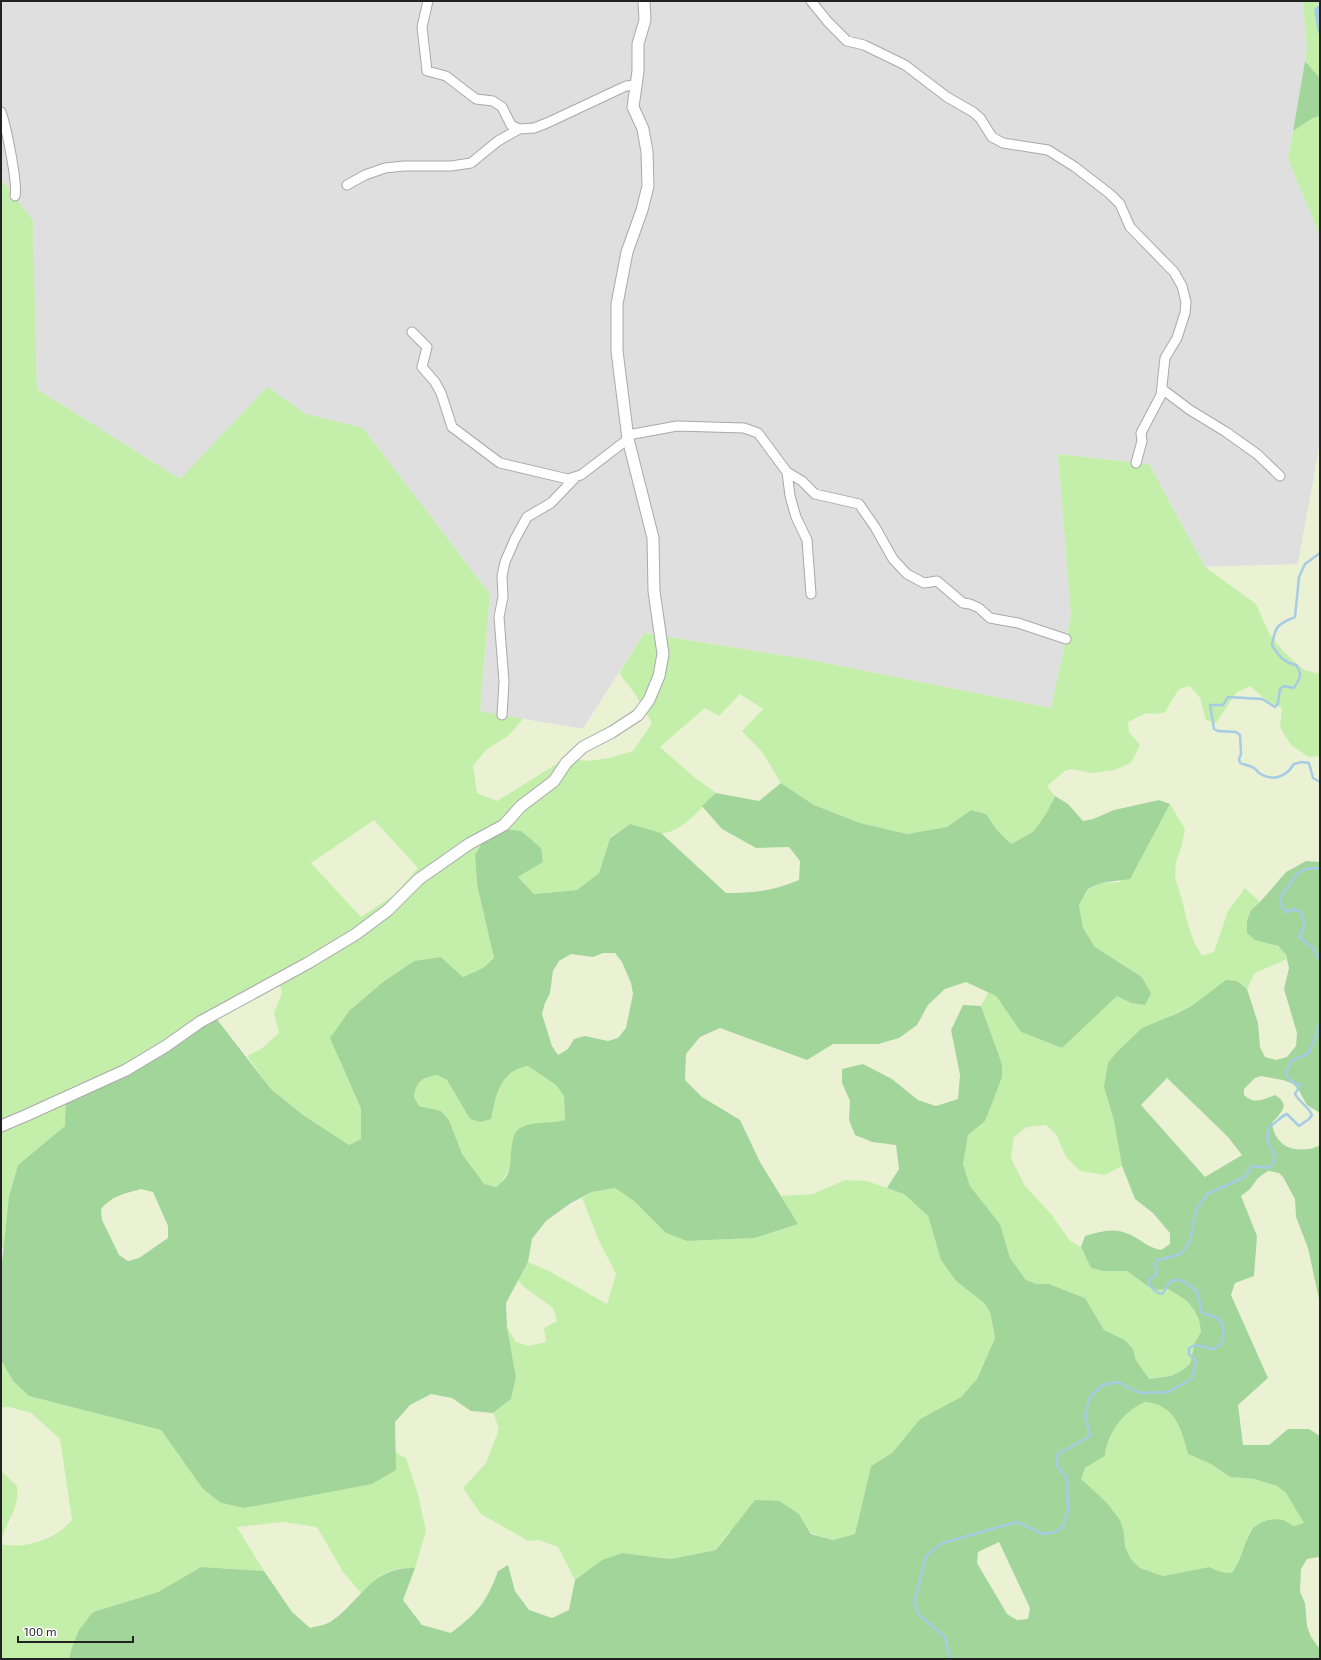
<svg xmlns="http://www.w3.org/2000/svg" width="1321" height="1660" viewBox="0 0 1321 1660" font-family="'Exo 2',sans-serif">
<style>
.residential{fill:#e0dfdf}
.farmland{fill:#ebf2d3}
.grass{fill:#c3efab;fill-rule:evenodd}
.forest{fill:#a2d59a;fill-rule:evenodd}
.water{fill:#a6cce3}
.lines{fill:none;stroke-linecap:round;stroke-linejoin:round}
.stream{stroke:#a6cce3;stroke-width:2.5}
.minor-casing{stroke:#a9a9a9;stroke-width:11}
.tertiary-casing{stroke:#a9a9a9;stroke-width:13}
.minor{stroke:#fff;stroke-width:9}
.tertiary{stroke:#fff;stroke-width:11}
</style>
<rect width="100%" height="100%" fill="#f2f0e8"/>
<!-- residential -->
<path class="residential" d="M1 1H1303L1307 49 1288 159 1320 236V447L1298 565 1205 567 1149 464 1058 454 1071 616 1051 708 806 659 644 633 583 729 480 712 490 594 363 428 306 414 267 388 180 479 37 389 33 222 1 179Z"/>
<!-- farmland -->
<path class="farmland" d="M1319 447H1320V674L1304 670 1283 651 1269 633 1256 604 1205 567 1298 564Z
M619 673 635 694 652 723 633 751 609 758 587 761 566 758 497 801 477 793 473 766 486 750 508 736 523 719 583 729Z
M1190 686 1200 698 1206 720 1228 706 1236 693 1250 686 1267 701 1282 708 1280 727 1309 757 1320 756V862L1317 861 1295 865 1286 871 1260 902 1246 888 1214 952 1202 956 1194 942 1187 921 1182 899 1175 878 1176 861 1181 848 1159 800 1114 810 1093 819 1083 821 1068 804 1055 796 1046 786 1065 771 1071 769 1092 773 1140 745 1129 732 1128 722 1146 713 1157 714 1173 701 1179 689Z
M740 694 763 709 742 731 762 752 781 783 759 801 716 793 694 777 660 747 705 708 719 716Z
M702 806 722 829 756 848 789 847 800 861 799 880 781 888 751 893H726L661 833 676 829 687 822Z
M374 819 419 868 394 895 361 917 311 863Z
M603 953H615L622 962 631 983 633 994 626 1028 618 1038 608 1041 585 1036 574 1039 568 1049 558 1055 552 1046 542 1014 545 1003 550 993 553 971 558 961 571 954 593 957Z
M1287 959 1289 968 1284 989 1297 1033 1296 1046 1287 1057 1276 1060 1265 1057 1260 1047 1258 1023 1247 989 1255 973Z
M278 977 282 993 274 1013 279 1033 261 1049 247 1056 212 1013 216 1007Z
M966 982 988 992 981 1006 963 1005 951 1030 960 1075 959 1099 936 1106 918 1100 892 1079 842 1083 850 1101 849 1120 872 1142 896 1144 899 1169 887 1188 867 1181 845 1180 813 1194 781 1196 760 1162 740 1120 702 1097 685 1080 686 1054 700 1037 720 1028 807 1060 833 1044H878L917 1025 928 1005 945 989Z
M1261 1076 1283 1080 1293 1084 1298 1089 1307 1105 1320 1113V1145L1318 1147 1307 1149H1295L1284 1145 1276 1136 1272 1123 1284 1109 1275 1095 1259 1101 1248 1099 1244 1095V1089L1255 1078Z
M1167 1078 1228 1137 1242 1154 1205 1177 1141 1105Z
M1046 1125 1056 1134 1066 1157 1105 1175 1122 1166 1135 1199 1153 1213 1170 1233V1244L1161 1250 1150 1248 1130 1235 1085 1236 1081 1247 1070 1241 1051 1214 1025 1186 1011 1158 1014 1137 1027 1127Z
M1268 1171 1279 1173 1283 1177 1295 1199 1296 1217 1308 1248 1320 1304V1436L1309 1429H1289L1269 1445H1243L1238 1405 1248 1334 1231 1295 1235 1283 1254 1275 1257 1236 1241 1196 1250 1189 1258 1178Z
M141 1189 153 1192 168 1226V1238L139 1258 128 1261 119 1255 113 1243 102 1220 101 1209 109 1200 119 1195Z
M582 1198 599 1241 616 1274 607 1305 549 1271 528 1262 532 1239 546 1221Z
M518 1280 524 1287 553 1308 557 1321 546 1342 527 1346 516 1342 507 1327 506 1303Z
M431 1394 452 1398 471 1411 493 1413 499 1429 486 1463 463 1488 506 1528 528 1541 538 1540 558 1547 575 1580 569 1610 552 1618 529 1610 515 1591 508 1565 498 1571 491 1591 473 1616 451 1633 422 1625 403 1600 426 1530 418 1494 406 1458 395 1452V1422L410 1405Z
M1 1407H9L31 1413 60 1439 72 1520 65 1529 35 1543 12 1547 1 1544 4 1532 11 1521 17 1486 1 1471Z
M283 1522 317 1527 344 1572 361 1593 332 1621 310 1628 292 1612 264 1571 237 1527Z
M999 1542 1030 1608 1028 1619 1017 1620 1007 1614 977 1563 978 1552Z
M1318 1557 1320 1559V1649L1311 1637 1307 1626 1305 1603 1300 1592 1301 1569 1307 1559Z"/>
<!-- grass -->
<path class="grass" d="M1303 1H1318V33L1320 34V78L1305 61 1307 49Z
M1320 116V236L1288 159 1293 131 1313 118Z
M1 179 33 221 37 389 180 479 267 387 306 414 363 428 490 594 480 711 523 719 508 736 486 750 473 766 477 793 497 801 566 758 587 761 609 758 633 751 652 723 635 694 619 673 644 633 806 659 1051 708 1071 616 1058 454 1149 464 1205 567 1256 604 1269 633 1283 651 1304 670 1320 674V756L1309 757 1291 745 1280 727 1282 708 1267 701 1250 686 1236 693 1216 723 1206 720 1200 698 1190 686 1179 689 1165 712 1157 714 1146 713 1128 722 1129 732 1140 745 1131 763 1114 770 1092 773 1071 769 1065 771 1047 786 1055 796 1046 814 1033 832 1011 844 997 830 986 814 971 810 947 827 907 834 860 823 814 805 781 783 762 752 742 731 763 709 740 694 719 716 705 708 660 747 694 777 716 793C703 806 679 836 659 833 649 832 639 827 630 824L610 837 599 873 577 890 534 894 518 877 543 862 475 855 477 885 494 958 483 968 463 977 441 957 414 961 383 982 350 1010 340 1062 361 1109 362 1139 349 1145 303 1115 271 1089 247 1056 261 1049 279 1033 274 1013 282 993 278 977C261 984 222 998 212 1013L65 1126 18 1165 9 1196 4 1248 1 1247ZM374 820 418 868 394 895 361 917 311 863Z
M1170 804 1185 829 1181 848 1176 861 1175 878 1182 899 1187 921 1194 942 1202 956 1214 952 1228 911 1245 888 1260 902 1251 910 1255 940C1268 943 1283 944 1287 959L1255 973 1247 989 1237 981 1166 1019 1104 1087 1114 1121 1122 1166 1105 1175 1080 1171 1066 1157 1056 1134 1046 1125 1027 1127 1014 1137 1011 1158 1025 1186 1051 1214 1070 1241 1081 1247 1091 1268 1102 1271H1127L1146 1285 1157 1290 1168 1289 1178 1295 1187 1301 1194 1310 1199 1320 1201 1332 1195 1342 1190 1364 1181 1371 1171 1376 1149 1379 1136 1360 1133 1349 1125 1340 1104 1330 1085 1298 1049 1284H1037L1026 1280 1010 1258 1000 1224 970 1186 963 1164 968 1135 985 1121 1002 1064 981 1006 988 992 996 996 1021 1032 1062 1048 1117 995 1131 1003 1145 1004 1150 994 1142 977 1095 947 1083 928 1079 905 1088 890 1101 883 1119 882 1138 863Z
M528 1066 556 1085 564 1096 565 1120 554 1123 531 1124 514 1137C511 1157 513 1173 496 1187L484 1184 477 1174 462 1154 449 1120 441 1111 419 1106 414 1097C417 1081 421 1078 437 1075L447 1080 470 1119 480 1122 491 1118C496 1094 500 1071 528 1066Z
M845 1180 867 1181 904 1194 928 1216 941 1260 956 1281 984 1303 990 1312 995 1338 977 1379 961 1397 920 1419 892 1453 871 1466 855 1534 833 1540 811 1533 799 1514 729 1532 716 1550 671 1559 622 1553 602 1560 575 1580 558 1547 538 1540 528 1541 481 1514 463 1488 486 1463 499 1429 493 1413 511 1399 516 1376 507 1327 516 1342 528 1346 546 1342 544 1328 557 1321 553 1308 524 1287 518 1280 528 1262 549 1271 607 1304 616 1274 599 1241 582 1198 592 1192 615 1188 634 1201 666 1233 687 1241 755 1238 798 1224 781 1196 813 1194Z
M1 1360 13 1381 29 1396 161 1430 203 1489 221 1503 245 1508 395 1470V1452L406 1458 418 1494 426 1531 415 1568C387 1567 380 1575 361 1593L343 1572 317 1527 283 1522 237 1527 264 1571 201 1567 158 1592 93 1612 71 1650 69 1659H1V1471L17 1486C20 1511 5 1521 1 1544 24 1550 58 1538 72 1520L60 1439 31 1413 9 1407H1Z
M1145 1402C1176 1405 1181 1429 1188 1454L1211 1464 1230 1477 1254 1479 1277 1486 1286 1493 1305 1523 1294 1526 1283 1520 1250 1531 1238 1564 1232 1573 1221 1572 1209 1567 1163 1576 1140 1568 1131 1559 1125 1547 1124 1533 1081 1479 1085 1468 1105 1456C1107 1433 1124 1411 1145 1402Z"/>
<!-- forest -->
<path class="forest" d="M1305 61 1320 78V116L1313 118 1293 131Z
M781 783 814 805 860 823 907 834 947 827 971 810 986 814 997 830 1011 844 1033 832 1046 814 1055 796 1068 804 1083 821 1093 819 1114 810 1159 800 1170 804 1130 879 1101 883 1088 889 1079 905 1083 928 1095 947 1142 977 1151 994 1145 1005 1131 1003 1117 996 1062 1048 1021 1032 996 996 966 982 945 989 928 1005 917 1025 899 1038 878 1044H833L807 1060 720 1028 700 1037 686 1054 685 1080 702 1097 740 1120 760 1162 798 1224 755 1238 687 1241 666 1233 634 1201 615 1188 592 1192 571 1203 546 1221 532 1239 528 1262 506 1303 507 1327 516 1377 511 1399 493 1413 471 1411 452 1398 431 1394 410 1405 395 1422 396 1470 372 1484 244 1508 221 1503 203 1489 161 1430 29 1396 13 1381 1 1360V1272L9 1196 18 1165 65 1126 66 1101 212 1013 271 1089 303 1115 349 1145 361 1139V1109L330 1038 350 1010 383 982 414 961 441 957 463 977 483 968 494 958 477 885 475 855 486 837 503 829 521 831 541 848 543 862 518 877 534 894 577 890 599 873 610 838 630 824 661 833 726 893C753 893 774 891 799 880L800 861 789 847 756 848 722 829 702 806 716 793 759 801ZM603 953H615L622 962 631 983 633 994 626 1028 618 1038 608 1041 585 1036 574 1039 568 1049 558 1055 552 1046 542 1014 545 1003 550 993 553 971 559 961 571 954 593 957ZM528 1066 556 1085 564 1096 565 1120C550 1124 534 1121 522 1127 508 1133 513 1158 509 1170 507 1178 502 1182 496 1187L484 1184 477 1174 462 1154 449 1120 441 1111 419 1106 414 1097C417 1081 421 1078 437 1075L447 1080 470 1119 480 1122 491 1119C496 1094 500 1071 528 1066ZM141 1189 153 1192 168 1226V1238L139 1258 128 1261 119 1255 102 1220 101 1209C113 1195 124 1194 141 1189Z
M1306 861 1320 862V1113L1307 1105 1298 1089 1293 1084 1283 1080 1261 1076 1255 1078 1244 1089V1095C1254 1105 1264 1099 1275 1095 1292 1105 1280 1113 1272 1123 1273 1131 1277 1140 1284 1145 1293 1151 1311 1151 1320 1145V1304L1308 1248 1296 1217 1295 1199 1283 1177 1279 1173 1268 1171 1258 1178 1250 1189 1241 1196 1257 1236 1254 1276 1235 1283 1231 1295 1268 1378 1238 1405 1243 1445H1269L1288 1429H1309L1320 1436V1559L1318 1557 1307 1559 1301 1569 1300 1592 1305 1603 1307 1626 1311 1637 1320 1649V1659H69L71 1650 79 1630 93 1612 158 1592 201 1567 264 1571 292 1612 310 1628C317 1626 327 1625 333 1620 362 1599 372 1566 415 1568L403 1600 422 1625 451 1633C477 1613 487 1602 498 1571L508 1565 515 1591 529 1610 552 1618 569 1610 575 1580 602 1560 622 1553 671 1559 716 1550 755 1500 779 1501 799 1514 811 1534 833 1540 855 1534 871 1466 892 1453 920 1419 961 1397 977 1379 995 1338 990 1312 984 1303 956 1281 941 1260 928 1216 904 1194 887 1188 899 1169 896 1145 872 1142 855 1135 849 1120 850 1101 842 1083V1069L863 1064 892 1079 918 1100 936 1106 958 1099 960 1075 951 1030 963 1005 981 1006 1002 1064V1077L985 1121 968 1135 963 1164 970 1186 1000 1224 1010 1258 1026 1280 1037 1284H1049L1085 1298 1104 1330 1125 1340 1133 1349 1136 1360 1149 1379 1171 1376 1181 1371 1190 1364 1195 1342 1201 1332 1199 1320 1194 1310 1187 1301 1178 1295 1168 1289 1157 1290 1146 1285 1127 1271H1102L1091 1268 1081 1247 1085 1236C1101 1231 1115 1227 1131 1235 1143 1241 1147 1247 1161 1250L1170 1244V1233L1153 1213 1135 1199 1122 1166 1114 1121 1104 1087 1108 1063 1116 1053 1142 1028 1176 1014 1193 1005 1226 980 1237 981 1247 989 1258 1023 1260 1047 1265 1057 1276 1060 1287 1057 1296 1046 1297 1033 1284 989 1289 968 1286 955 1278 946 1255 940 1247 933V921L1251 910 1260 902 1286 872ZM1167 1078 1228 1137 1242 1155 1205 1177 1141 1105ZM1145 1402C1176 1405 1181 1429 1188 1454L1211 1464 1230 1477 1254 1479 1277 1486 1286 1493 1304 1523 1294 1526C1290 1524 1286 1521 1283 1520 1272 1517 1255 1522 1250 1533 1243 1546 1241 1561 1232 1573L1221 1572 1209 1567 1163 1576 1140 1568 1131 1559 1125 1547 1124 1533 1120 1520 1106 1502 1081 1479 1085 1468 1105 1456C1107 1433 1124 1411 1145 1402ZM999 1542 1030 1608 1028 1619 1017 1620 1007 1614 977 1563 978 1552Z"/>
<!-- water -->
<path class="water" d="M1318 1H1320V34L1318 33 1314 9 1319 5Z"/>
<g class="lines">
<!-- stream -->
<path class="stream" d="M1320 553 1305 564 1299 577 1295 617C1277 624 1275 627 1272 645 1278 655 1284 663 1296 665 1303 675 1300 678 1294 688L1284 686 1280 689 1278 703 1275 707 1262 699 1228 697 1223 705H1210L1214 729 1218 731 1236 732 1240 735 1241 754 1239 759 1240 763C1244 765 1249 765 1252 767 1255 768 1257 771 1259 773 1273 782 1286 777 1294 764L1302 762 1309 763 1313 778 1320 782
M1320 868 1306 869 1298 873 1280 898 1282 907 1287 912 1294 909 1301 912C1305 922 1306 927 1299 936L1302 940 1313 948 1320 960
M950 1659 945 1637 919 1615 914 1603 926 1556 942 1543 1017 1522 1043 1534 1055 1532 1063 1527 1068 1511 1067 1479 1056 1464 1058 1454 1090 1436 1085 1415 1090 1397 1102 1385 1118 1382 1140 1393 1168 1392 1192 1379 1196 1361 1189 1354V1348L1195 1345 1214 1349 1222 1343C1224 1334 1226 1322 1215 1317 1211 1316 1207 1315 1202 1313L1197 1291C1191 1287 1182 1278 1174 1280 1161 1283 1169 1306 1149 1285V1279L1155 1276 1157 1271 1155 1264 1158 1260 1181 1254 1190 1241 1196 1210 1207 1194 1245 1177 1252 1166 1268 1168 1273 1164 1275 1156 1267 1140 1269 1127C1276 1123 1280 1117 1287 1114L1299 1126 1309 1119 1312 1115C1308 1106 1300 1103 1295 1094L1300 1085 1290 1081 1286 1073 1291 1061 1309 1053 1320 1024"/>
<!-- minor casing -->
<g class="minor-casing">
<path id="minor" d="M428 1 422 27 427 71 446 76 476 99 493 101 502 107 511 125 519 129 534 128 547 123 626 86 635 85
M811 1 828 22 847 41 864 45 905 65 947 97 973 112 980 118 992 137 1003 143 1048 150 1075 167 1110 194 1120 204 1130 227 1174 272 1182 286 1186 302 1185 313 1177 338 1165 358 1161 395 1141 433 1142 441 1136 463
M1 112C6 125 18 184 15 196
M347 185 365 175 385 168 404 166H451L471 163 498 141 519 129
M412 332 427 347 422 367 435 382 441 393 452 427 500 463 568 479 581 475 628 439
M1162 389 1190 410 1226 432 1257 454 1280 476
M628 435 677 426 744 428 758 433 787 472 790 496 796 517 807 540 811 594
M787 472 802 481 815 494 859 504 875 527 893 559 907 574 924 583 937 581 963 603 970 604 979 608 990 618 1018 623 1066 639
M502 715 504 682 499 617 503 597 502 576 505 562 515 539 527 517 551 503 575 478"/>
</g>
<!-- tertiary casing -->
<g class="tertiary-casing">
<path id="tertiary" d="M1 1126 27 1115 126 1070 166 1046 200 1022 308 963 356 934 388 910 419 879 469 844 504 825 521 806 554 781 566 763 583 747 612 732 638 715 649 700 659 676 663 654 654 591 653 538 628 439 617 351V304L627 252 642 210 648 186 647 152 643 129 633 107 638 71V44L645 20 644 1"/>
</g>
<!-- minor -->
<use href="#minor" class="minor"/>
<!-- tertiary -->
<use href="#tertiary" class="tertiary"/>
</g>
<!-- border -->
<rect width="1321" height="1660" fill="none" stroke="#222222" stroke-width="4"/>
<!-- scale -->
<path d="M18 1636v6h115v-6" fill="none" stroke="#222222" stroke-width="2"/>
<text x="24" y="1636" font-size="12" fill="#222222" stroke="#ffffff" stroke-width="3" paint-order="stroke">100 m</text>
</svg>
